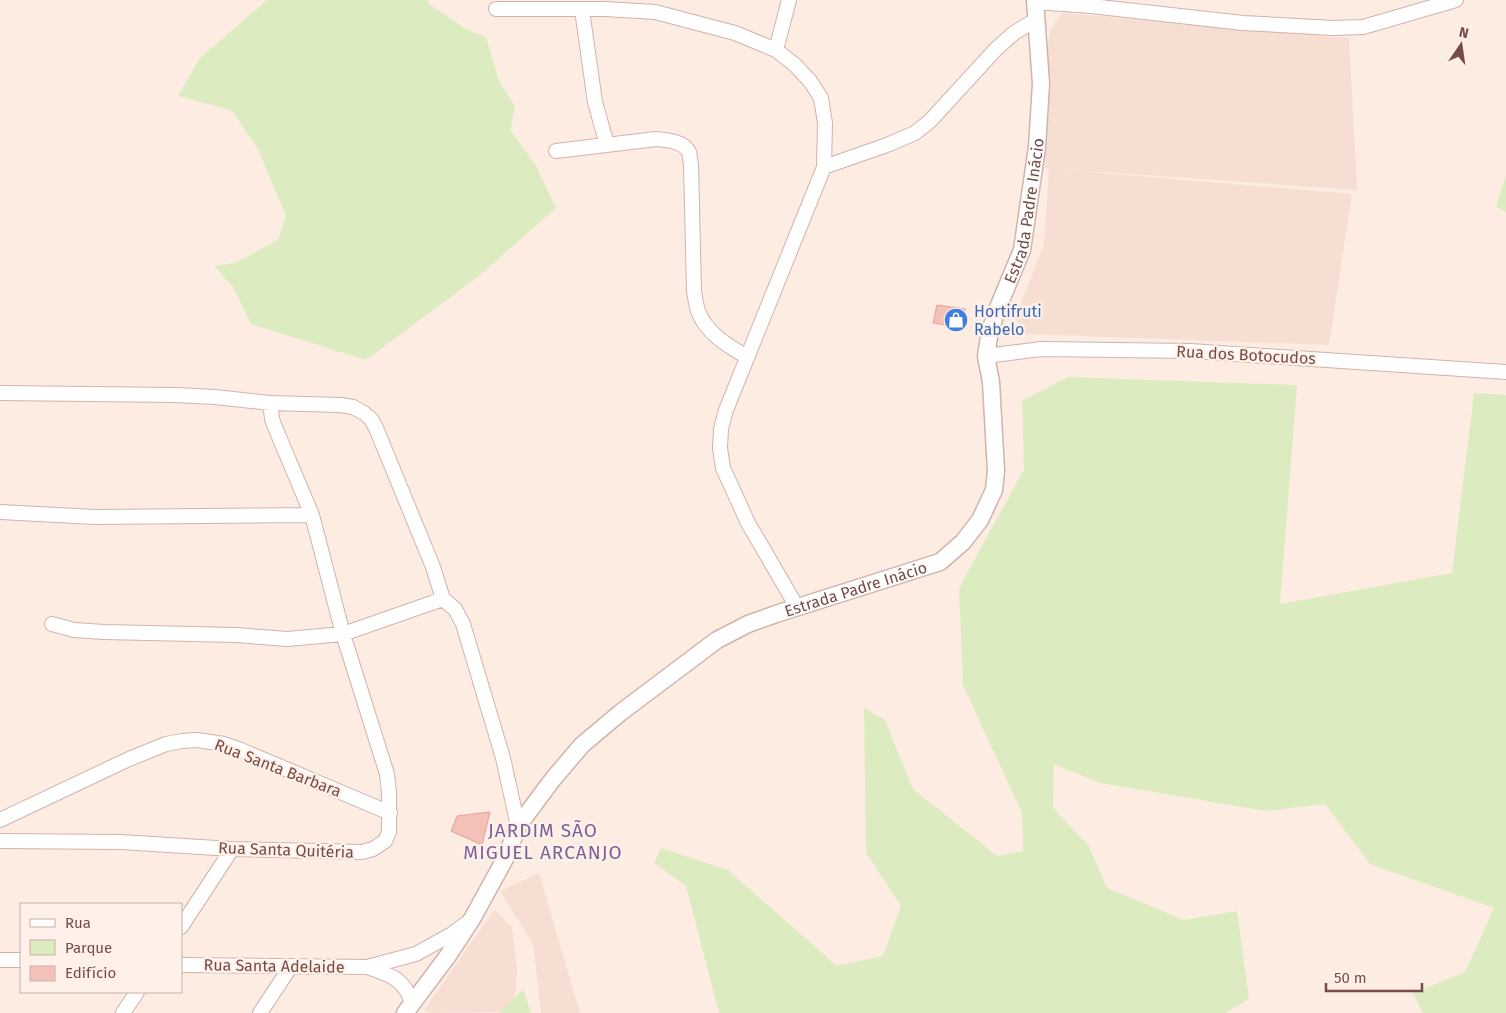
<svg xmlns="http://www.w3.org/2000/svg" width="1506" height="1013" viewBox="0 0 1506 1013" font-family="'Fira Sans',sans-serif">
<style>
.residential{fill:#f7ded3}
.green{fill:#ddebc0}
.building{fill:#f4c1b9;stroke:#e7a298}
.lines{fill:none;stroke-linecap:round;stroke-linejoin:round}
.minor-casing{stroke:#d1b3ab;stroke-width:16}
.tertiary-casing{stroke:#d1b3ab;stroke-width:19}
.minor{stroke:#fff;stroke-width:14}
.tertiary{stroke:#fff;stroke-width:16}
.labels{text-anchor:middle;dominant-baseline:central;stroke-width:4.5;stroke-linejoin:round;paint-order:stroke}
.street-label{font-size:16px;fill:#764c47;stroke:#fff1e9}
.shop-label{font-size:16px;fill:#366cbe;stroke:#fff1e9;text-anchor:start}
.quarter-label{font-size:19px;letter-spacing:1px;fill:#79629a;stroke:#fff1e9}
</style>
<rect width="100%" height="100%" fill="#fdece2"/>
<!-- residential -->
<path class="residential" d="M1062 13 1349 38 1357 190 1057 169 1352 194 1329 345 1026 334 1015 318 1044 244 1049 169 1045 168 1044 160 1046 59 1050 31Z
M539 873 580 1013H541L533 944 500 891Z
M494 910 512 927 517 970 514 1012 431 1013 424 1010Z"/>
<!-- green -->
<path class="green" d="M267 0H428V3L467 30 486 37 499 81 515 106 510 130 536 166 556 208 479 276 366 360 251 324 233 287 214 266 235 263 278 240 286 216 258 149 231 110 178 96 200 58Z
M1506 176V212L1496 207Z
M1068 377 1297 385 1280 604 1452 573 1474 393 1506 395V1013H1423L1413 993 1465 972 1494 908 1370 864 1325 804 1266 811 1100 783 1054 764 1053 808 1089 846 1107 888 1184 920 1237 911 1249 999 1225 1013H719L686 886 654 863 661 848 728 870 837 966 883 956 901 906 866 853 864 708 885 720 913 789 997 856 1023 851 1022 813 963 685 959 588 1024 469 1022 401Z
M523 989 531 1013H499Z"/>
<!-- building -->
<path class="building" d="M937 305 965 309 964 328 933 323Z
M490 812 482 845 451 831 457 816Z"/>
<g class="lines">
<!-- minor casing -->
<g class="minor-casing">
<path id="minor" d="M1035 2 1091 6 1243 23 1333 28 1363 27 1456 0
M496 9H605L655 12 735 33 776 50 795 65 810 81 821 98 825 123 824 167
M582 10 595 102 607 145
M776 50 789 0
M556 151 656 139C667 140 683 141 689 152 690 155 690 161 691 164L694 291C695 297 696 305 698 311 706 333 727 345 747 357
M986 356 1041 349 1190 351 1506 372
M0 393 175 395 215 397 270 403 340 405 353 407 364 413 371 419 376 428 433 567 443 599 343 634 287 639 236 635 104 632 74 630 52 624
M0 512 95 517 312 515
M443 599 455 609 463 624 503 758 518 826
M797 607 748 523 723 468 720 448 721 429 726 410 824 167 887 145 915 133 930 121 996 49 1014 33 1037 19
M0 820 129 759 166 744 182 741 197 740 224 744 241 750 390 813
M0 841 121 842 232 849 362 852 373 849 385 841 389 832V793L387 774 343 634 312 515 277 432 272 419 270 403
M181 927 232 849
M0 960H21
M181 965 367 967 416 954 452 934 467 923
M367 967C390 975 404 978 412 1003
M123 1013 137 992
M260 1013 291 966"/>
</g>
<!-- tertiary casing -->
<g class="tertiary-casing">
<g id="tertiary">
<path id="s1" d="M405 1013 447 957 472 919 506 857 518 826 553 779 582 745 620 713 717 640 748 624 776 614 940 562 963 542 980 520 994 490 996 471 991 382 986 356 990 331 997 310 1022 250 1037 147 1041 84 1035 0"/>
</g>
</g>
<!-- minor -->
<use href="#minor" class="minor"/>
<!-- tertiary -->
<use href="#tertiary" class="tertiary"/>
</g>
<!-- icons -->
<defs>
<g id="shop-disc" transform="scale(1.25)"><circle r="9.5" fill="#3f7fe0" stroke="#fff1e9"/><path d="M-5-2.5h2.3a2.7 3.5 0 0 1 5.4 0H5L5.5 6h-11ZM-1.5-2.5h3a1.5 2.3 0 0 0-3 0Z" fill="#fff"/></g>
</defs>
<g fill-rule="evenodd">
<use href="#shop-disc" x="956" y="320"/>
</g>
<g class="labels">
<!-- street labels -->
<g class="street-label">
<text stroke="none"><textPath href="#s1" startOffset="1108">Estrada Padre Inácio</textPath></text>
<text transform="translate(1246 355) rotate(3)">Rua dos Botocudos</text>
<text stroke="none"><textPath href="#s1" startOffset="642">Estrada Padre Inácio</textPath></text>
<text transform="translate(278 768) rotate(21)">Rua Santa Barbara</text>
<text transform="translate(286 850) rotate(2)">Rua Santa Quitéria</text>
<text transform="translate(274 966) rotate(1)">Rua Santa Adelaide</text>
</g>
<!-- shop labels -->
<g class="shop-label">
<text x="974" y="311">Hortifruti<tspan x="974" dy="18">Rabelo</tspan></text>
</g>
<!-- quarter labels -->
<g class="quarter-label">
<text x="543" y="830">JARDIM SÃO<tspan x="543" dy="22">MIGUEL ARCANJO</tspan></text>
</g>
</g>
<!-- legend -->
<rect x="20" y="903" width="162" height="90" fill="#fff1e9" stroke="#c8afa8"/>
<rect x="30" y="919" width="25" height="8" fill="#ffffff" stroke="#c8afa8"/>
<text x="65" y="928" font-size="15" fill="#764c47">Rua</text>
<rect x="30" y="940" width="25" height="15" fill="#ddebc0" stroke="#c8afa8"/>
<text x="65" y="953" font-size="15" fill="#764c47">Parque</text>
<rect x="30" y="966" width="25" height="15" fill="#f4c1b9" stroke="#c8afa8"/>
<text x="65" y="978" font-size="15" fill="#764c47">Edifício</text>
<!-- north arrow -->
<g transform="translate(1461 45) rotate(13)" stroke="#fff1e9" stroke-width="4" paint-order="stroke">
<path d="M0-4L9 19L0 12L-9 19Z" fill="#764c47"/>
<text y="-8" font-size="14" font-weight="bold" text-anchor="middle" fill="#764c47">N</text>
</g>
<!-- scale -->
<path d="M1326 983v8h96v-8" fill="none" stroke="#764c47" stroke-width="2.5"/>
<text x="1334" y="983" font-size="15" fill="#764c47" stroke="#fff1e9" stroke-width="4" paint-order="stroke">50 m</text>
</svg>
